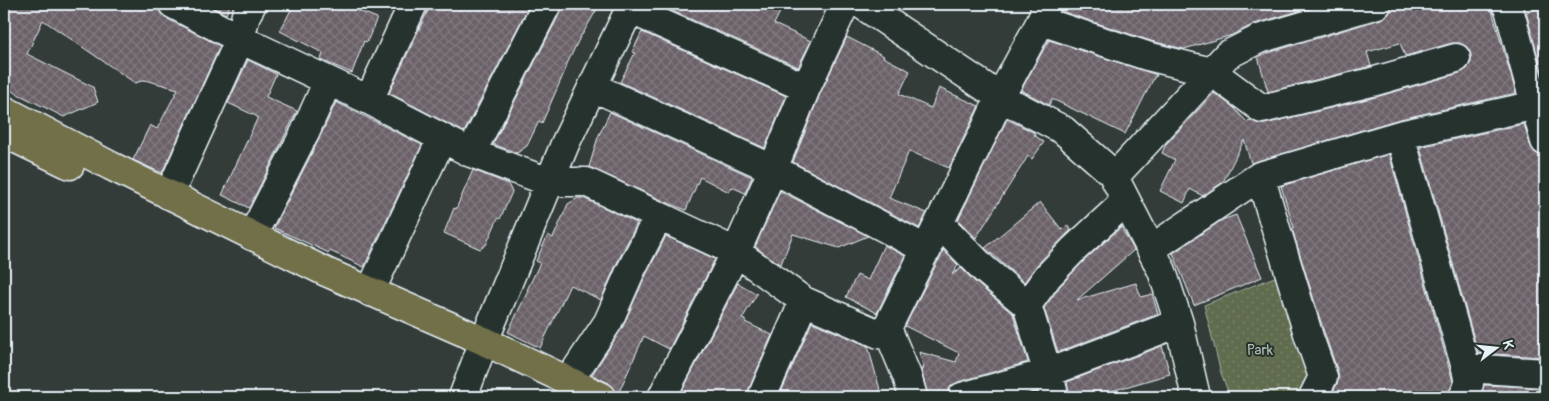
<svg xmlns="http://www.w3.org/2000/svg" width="1549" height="401" viewBox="0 0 1549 401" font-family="Pangolin,sans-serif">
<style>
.park{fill:url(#park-dots);stroke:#a4aea3}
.building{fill:url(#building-cross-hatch);stroke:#e8f1f8}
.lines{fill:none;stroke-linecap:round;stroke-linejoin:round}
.minor-casing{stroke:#e8f1f8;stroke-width:31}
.major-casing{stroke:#e8f1f8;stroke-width:31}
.minor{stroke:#26332d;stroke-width:28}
.major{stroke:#726f4a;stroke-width:28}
.labels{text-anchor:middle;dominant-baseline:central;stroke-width:4;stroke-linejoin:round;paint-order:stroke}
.park-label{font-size:15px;fill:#b2bcb4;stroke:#26332d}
</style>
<defs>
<pattern id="park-dots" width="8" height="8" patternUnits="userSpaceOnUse" patternTransform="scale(1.25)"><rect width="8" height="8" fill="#606c4e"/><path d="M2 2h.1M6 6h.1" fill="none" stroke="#778168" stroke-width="1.8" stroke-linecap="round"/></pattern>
<pattern id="building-cross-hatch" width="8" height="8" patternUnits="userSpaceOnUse" patternTransform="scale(1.25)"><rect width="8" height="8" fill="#6b6268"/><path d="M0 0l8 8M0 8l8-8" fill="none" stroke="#80797e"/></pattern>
</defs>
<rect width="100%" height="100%" fill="#343c39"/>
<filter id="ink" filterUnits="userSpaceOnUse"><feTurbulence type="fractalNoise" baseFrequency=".02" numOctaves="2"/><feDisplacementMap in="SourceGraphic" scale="10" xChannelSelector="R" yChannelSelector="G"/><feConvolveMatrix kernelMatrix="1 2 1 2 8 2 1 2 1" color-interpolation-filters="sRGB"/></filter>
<g filter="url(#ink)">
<!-- park -->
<path class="park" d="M1280 275 1311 365 1305 397H1230L1221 373 1204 305Z"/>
<!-- building -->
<path class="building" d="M4 4H158L160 12 166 18 220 46 162 173 133 160 150 125 157 129 178 89 145 80 135 83 43 20 27 54 93 87 98 102 64 117 4 87Z
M206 4H231L226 14Z
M294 4H341L377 18 367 42 364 41 352 73 321 60 323 53 280 31Z
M431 4H530L464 132 389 93Z
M563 4H600L582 35H581L566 66H567L542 123 539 121 527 146 517 153 493 144 561 11Z
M657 4H784L774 24 811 41 798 67Z
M1062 4H1323L1254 24 1232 35 1184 49 1151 41 1061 11Z
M1401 4H1490L1516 93 1396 120 1251 163 1244 140 1223 182 1203 196 1190 189 1184 203 1160 191 1175 160 1162 153 1166 144 1214 93 1233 107 1247 122 1252 121 1259 124H1265L1376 97 1460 73 1467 69 1471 62V54L1467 47 1460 43H1452L1405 56 1400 43 1367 52 1371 66 1268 92 1258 57 1265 54 1381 19 1389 14 1392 6Z
M1545 6V83L1526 12Z
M642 32 786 96 765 148 620 82 635 53 632 52Z
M847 37 884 56 883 57 910 71 899 94 931 108 939 88 979 106 949 168 909 151 889 198 927 213 919 228 793 162 820 94Z
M1049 40 1157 75 1156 77 1155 76 1125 134 1052 99 1049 105 1021 90Z
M248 60 276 74 266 97 297 111 249 208 222 195 258 117 228 103Z
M336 102 422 145 364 267 330 251 329 253 274 228 319 139Z
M610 112 752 177 745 193 732 187 729 192 700 177 686 210 666 202 589 167 598 137Z
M1007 119 1035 133 1034 135 1044 142 1032 159 1028 156 976 238 958 220Z
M1524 124 1530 145 1534 152 1541 156H1545V357L1478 353 1420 147Z
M1389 154 1453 382 1448 397H1330L1337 384 1339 378 1338 372 1324 332 1292 229 1294 228 1281 186Z
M473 170 508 184 512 192 500 219 498 218 486 245 480 249 444 233 454 208 456 209Z
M780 191 868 236 839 248 793 234 781 264 776 262 755 247Z
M578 198H583L637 223 616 265 601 300 570 285 540 348 508 332 528 291 527 290 540 263 536 261 548 235 553 238 568 204Z
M1040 202 1062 230 1067 225 1071 230 1037 265 1024 282 985 248Z
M1236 215 1262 277 1194 305 1173 253 1222 220Z
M1121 227 1134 250 1077 300 1136 283 1141 297 1152 294 1158 314 1058 352 1044 308 1060 286 1085 260Z
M666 236 715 259 669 349 644 336 618 394 609 383 592 375 622 328 644 279Z
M884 245 905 256 877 313 846 297 857 275 868 280Z
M943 250 958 265 952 275 961 268 974 281 1013 314 1028 362 958 382 951 386 947 393V397H928L921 369H924L919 352 956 362 959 353 905 326 938 261 941 257Z
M738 283 757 294 742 319 745 320V322L772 335 748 391 747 397H679Z
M812 322 868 346 882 397H779Z
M1162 346 1170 374 1108 392 1113 397H1070L1067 382Z
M1484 385 1545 388V397H1480Z
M1037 392 1039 397H1019Z"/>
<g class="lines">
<!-- minor casing -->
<g class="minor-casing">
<path id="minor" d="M173 4 240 39 369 100 471 153 549 182H586L736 252 804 301 879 334 887 328 907 376 913 397
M861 4 1000 97 1063 130 1112 173 1162 271 1179 323 1196 397
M1506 4 1509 9 1545 141
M629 9 806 88
M1041 21 1147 56 1212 72 1262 109 1372 82 1456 58
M593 87 773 169 927 250
M369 100 413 4
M1400 135 1466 368 1469 384 1463 397
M471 153 547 4
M1260 176 1309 337 1323 377 1313 397
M1114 177 1227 55 1259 39 1377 4
M169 195 240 39 246 15 252 4
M939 223 984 269 1027 305 1055 397
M252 236 305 132 328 81
M1151 249 1260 176 1400 135 1545 103
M370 292 442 138
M1027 305 1048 276 1074 249 1126 201
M887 328 985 130 1000 97 1041 21 1047 4
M1466 368 1545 373
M571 382 576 370 608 322 630 272 658 217
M463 397 484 341 565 144 632 4
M662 397 736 252 773 169 806 88 845 4
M762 397 804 301
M962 397 1047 373 1179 323"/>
</g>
<!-- major casing -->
<g class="major-casing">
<path id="major" d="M4 110 111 166 326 272 484 341 602 397
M4 133 70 165"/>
</g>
<!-- minor -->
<use href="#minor" class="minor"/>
<!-- major -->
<use href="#major" class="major"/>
</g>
</g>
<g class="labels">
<!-- park labels -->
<g class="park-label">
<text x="1260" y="350">Park</text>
</g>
</g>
<!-- margin -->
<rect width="1549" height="401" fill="none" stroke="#26332d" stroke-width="20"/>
<rect x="10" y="10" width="1529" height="381" fill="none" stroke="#e8f1f8" stroke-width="2" filter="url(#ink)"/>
<!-- north arrow -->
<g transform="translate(1496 348) rotate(74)" stroke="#26332d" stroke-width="4" paint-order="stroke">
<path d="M0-4L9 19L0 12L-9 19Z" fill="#e8f1f8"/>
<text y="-8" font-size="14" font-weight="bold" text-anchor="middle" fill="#e8f1f8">K</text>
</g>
</svg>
